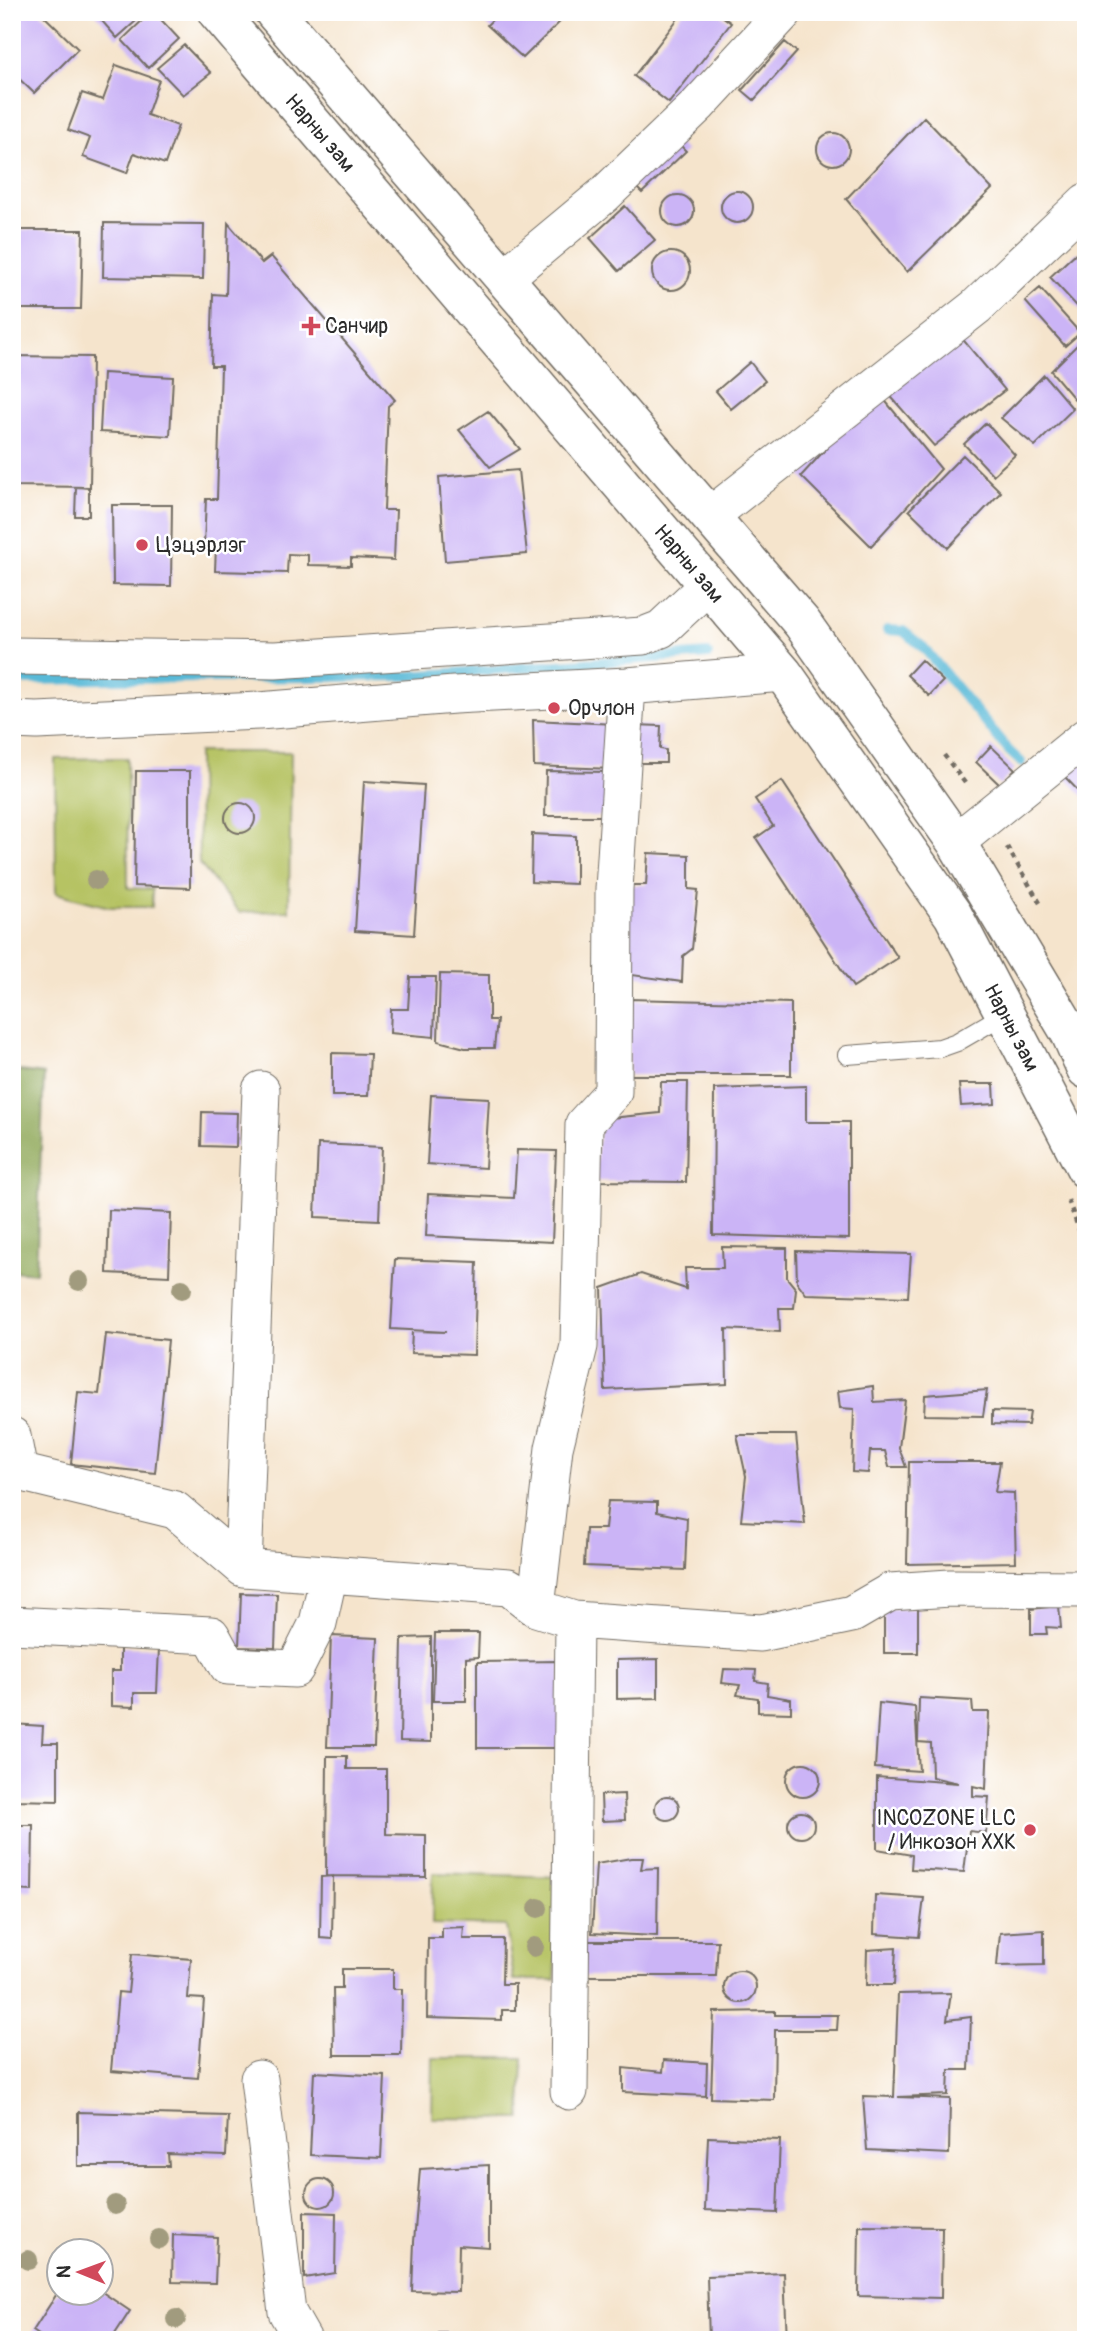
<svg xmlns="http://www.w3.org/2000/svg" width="1098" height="2352" viewBox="0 0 1098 2352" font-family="Pangolin,sans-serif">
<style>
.green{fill:#b6c364;stroke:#707748;stroke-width:2}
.forest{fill:#90a95a;stroke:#5e6a42;stroke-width:2}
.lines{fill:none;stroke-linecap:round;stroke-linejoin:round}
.stream{stroke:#59b9d7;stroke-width:10}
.building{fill:#cbb4f6}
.service-casing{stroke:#726c63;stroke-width:20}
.minor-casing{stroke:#726c63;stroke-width:39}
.primary-casing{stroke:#726c63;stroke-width:41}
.path{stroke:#726c63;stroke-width:4.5;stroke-dasharray:5 5;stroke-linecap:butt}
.service{stroke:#fff;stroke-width:18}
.minor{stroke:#fff;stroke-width:37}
.primary{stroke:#fff;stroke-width:38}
.tree{fill:#a19b7e}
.poi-dot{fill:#d1495b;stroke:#fff;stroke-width:2.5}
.labels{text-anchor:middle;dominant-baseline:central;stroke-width:5;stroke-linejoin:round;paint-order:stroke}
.street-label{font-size:21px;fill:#2b2b2b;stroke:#fff}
.poi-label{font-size:21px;fill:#2b2b2b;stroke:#fff;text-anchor:start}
</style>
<rect width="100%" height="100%" fill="#fff"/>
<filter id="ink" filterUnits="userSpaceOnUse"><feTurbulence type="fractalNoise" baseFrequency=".0143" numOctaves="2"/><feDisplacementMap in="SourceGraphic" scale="14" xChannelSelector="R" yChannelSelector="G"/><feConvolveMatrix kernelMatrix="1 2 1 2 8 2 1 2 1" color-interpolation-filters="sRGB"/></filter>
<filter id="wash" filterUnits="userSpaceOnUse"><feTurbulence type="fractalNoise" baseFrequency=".00686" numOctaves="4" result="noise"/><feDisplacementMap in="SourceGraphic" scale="28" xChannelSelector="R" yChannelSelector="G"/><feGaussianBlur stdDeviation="1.57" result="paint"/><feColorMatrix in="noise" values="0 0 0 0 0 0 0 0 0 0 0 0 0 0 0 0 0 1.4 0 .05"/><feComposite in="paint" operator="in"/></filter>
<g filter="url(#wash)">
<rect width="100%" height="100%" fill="#f5e4cc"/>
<!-- green -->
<path class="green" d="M198 752H291L289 911 239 912 199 863Z
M127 758 128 888 152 889V907H109L56 893 55 759Z
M433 1873 561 1877 555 1980H514L506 1926 432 1924Z
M433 2058H523L521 2119 432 2118Z"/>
<!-- forest -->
<path class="forest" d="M12 1070 44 1074 36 1273 12 1271Z"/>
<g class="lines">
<!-- stream -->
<path class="stream" d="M887 630 903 631 923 647 1009 751 1021 762
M12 680 409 676 708 654"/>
</g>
<g id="blocks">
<!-- building -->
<path class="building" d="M12 12H40L78 49 34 93 12 72Z
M94 12H146L117 38Z
M151 12H154L179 39 148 68 122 40Z
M500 12H570L523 58 487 25Z
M683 12H717L731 23 669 103 634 76Z
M785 42 797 52 754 100 742 90Z
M184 45 211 73 183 95 157 68Z
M116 65 159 80 147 115 178 126 165 164 134 153 127 173 83 157 90 138 68 130 82 93 103 100Z
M924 117 992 189 907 272 846 199Z
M817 149a16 16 0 1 1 32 0a16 16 0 1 1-32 0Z
M673 138 686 151 642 193 629 180Z
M721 207a16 16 0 1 1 32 0a16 16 0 1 1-32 0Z
M662 211a16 16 0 1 1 32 0a16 16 0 1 1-32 0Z
M625 206 655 240 619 271 590 238Z
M104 223 204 224 203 279 103 277Z
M228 223 262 263 271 256 395 400 388 406 384 510H396L394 560 351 558V566L308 565V555L288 554 287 573 215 571 216 546 204 545 206 499H217L221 366H211L213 294 226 295Z
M12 230H83L81 309H12Z
M1077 252 1086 261V316L1050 277Z
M652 271a19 19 0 1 1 38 0a19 19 0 1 1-38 0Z
M1040 288 1080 333 1065 346 1025 301Z
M955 330 1005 390 934 446 886 391Z
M1079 343 1086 351V413L1051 371Z
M12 356 92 357 90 487 12 486Z
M750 362 765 381 731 409 716 391Z
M103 373 173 377 170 436 100 432Z
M1044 375 1073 409 1035 446 1001 418Z
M878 392 941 469 871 546 801 476Z
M488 411 520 449 490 467 459 430Z
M986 423 1015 455 993 475 964 444Z
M963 455 1001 492 948 548 909 510Z
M518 470 527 554 445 561 439 477Z
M76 487 89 488V516H75Z
M112 505H172L171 586 113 585Z
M921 660 943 681 929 696 907 675Z
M533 720 615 724 613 769 534 766Z
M634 725 661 726 660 749 666 750V763H632Z
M991 746 1015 769 1000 785 976 762Z
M1086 758V799L1065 777Z
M136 771H190V888L134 886Z
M546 771 608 772V816H545Z
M364 781 424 785 414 935 355 931Z
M782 781 898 958 853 987 756 838 773 826 755 799Z
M225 818a15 15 0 1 1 30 0a15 15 0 1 1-30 0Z
M532 834 576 836V884L531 882Z
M648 853 689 855V889L698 890 692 949 683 956 682 982 632 975V955L625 952V885H646Z
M440 974 489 975V1020H497L494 1048H465L438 1041Z
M410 977H436L434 1037 390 1033 391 1009H408Z
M628 999 791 1003V1075H629Z
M332 1053 370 1054 368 1096H332Z
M661 1082H688L686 1182 594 1181 601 1119 660 1113Z
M959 1084H994L995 1104 961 1106Z
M806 1086V1122H849V1239L713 1235 714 1089Z
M431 1095 489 1098 485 1168 427 1164Z
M202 1112 237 1113 236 1147 201 1146Z
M318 1144 382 1147 379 1220 315 1217Z
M517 1150 556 1151 552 1242 426 1236 428 1194 514 1198Z
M109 1210 171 1213 169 1276 107 1273Z
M722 1247 787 1248V1278L796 1289 794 1308H779L780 1332 726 1329 727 1384 605 1390 602 1288 641 1274 686 1289 685 1268H723Z
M796 1251 911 1254 908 1297 806 1294 797 1282Z
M395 1259 477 1262 474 1355 411 1353 412 1331 446 1332 391 1329Z
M106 1334 168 1340 155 1473 71 1464 78 1392 99 1394Z
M873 1386 874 1402 905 1400 899 1448 906 1467H889L885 1451H870L868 1473 852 1472 854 1409 840 1408 838 1391Z
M987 1390 983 1416 924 1415 925 1395Z
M992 1411 1030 1412 1028 1425 992 1424Z
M737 1435H796L805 1524 741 1521 746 1476Z
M909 1462H1000L995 1492 1014 1493 1016 1562 907 1564Z
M608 1501 657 1502V1512L687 1518 685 1570 584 1566 586 1529H605Z
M241 1593 277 1594 275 1648 239 1647Z
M1059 1606 1061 1628 1046 1627 1047 1634H1031V1609Z
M884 1609H918V1653H884Z
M435 1633H479L478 1657 466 1658V1701H433Z
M331 1636 378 1638 374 1747H327Z
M431 1637V1742L400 1741 402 1638Z
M120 1647 159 1648 157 1693H134V1707L111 1706V1671H120Z
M658 1659V1698L617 1699V1660Z
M561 1661V1748H477V1662Z
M724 1669 756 1670 755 1681 768 1683 767 1695 791 1699V1713L758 1712V1698L737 1695 740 1685 722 1683Z
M919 1698 972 1701 973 1712H989L986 1789 973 1786V1796L989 1797 986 1833 969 1831 964 1872 911 1869 912 1855 877 1849V1777L958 1783 932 1777 931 1743 918 1742Z
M879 1703 915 1707 919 1771 875 1768Z
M12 1724 43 1726 42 1743H58V1801L12 1800Z
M327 1756H347V1769H386V1834L426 1835V1877L326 1876Z
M786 1780a17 17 0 1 1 34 0a17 17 0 1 1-34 0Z
M624 1794 625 1820 602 1821 601 1795Z
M655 1808a12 12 0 1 1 24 0a12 12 0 1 1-24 0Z
M788 1825a13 13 0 1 1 26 0a13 13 0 1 1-26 0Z
M12 1825H33L32 1891 12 1890Z
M631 1858H643L641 1869 658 1868 657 1936 592 1933 596 1864Z
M333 1876 332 1939 320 1938 321 1877Z
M875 1895 924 1898 919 1937 874 1934Z
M464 1927 463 1939H503L502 1984H515V2010H502V2020L427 2018 428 1938H442V1928Z
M1044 1930V1965L997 1966 1000 1933Z
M573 1941H718L716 1976H573Z
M896 1948 894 1985H866L867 1950Z
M132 1954 191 1959 188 1998 204 1999 198 2078 111 2071 118 1992 128 1993Z
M342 1969H393V1989H402L401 2055H334L333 1988H342Z
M724 1987a16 16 0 1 1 32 0a16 16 0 1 1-32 0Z
M951 1993 947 2020 971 2017 969 2070H949L948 2095 898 2097 950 2099 949 2154 867 2150 863 2096 894 2097 898 1994Z
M775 2011V2015H838L837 2030H775L774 2100 711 2098 714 2012Z
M664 2060 707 2063 706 2096 623 2092V2068L663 2072Z
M314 2072 385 2076 381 2158 310 2155Z
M78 2112 228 2116 226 2156 168 2154 169 2166H78Z
M708 2137 780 2140 777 2213 705 2210Z
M489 2165V2247L459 2245 458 2292 412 2291 414 2242 420 2169Z
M306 2193a14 14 0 1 1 28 0a14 14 0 1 1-28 0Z
M304 2212 336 2213 335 2273 304 2278Z
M859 2226 942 2227 941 2298 858 2296Z
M173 2235 217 2237 215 2283 172 2282Z
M784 2273 787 2340H709L707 2276Z
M58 2292H102L130 2311 111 2340H46L33 2331Z
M439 2333 503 2334 504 2340H439Z"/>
</g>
</g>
<g filter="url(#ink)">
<use href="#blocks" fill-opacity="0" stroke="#726c63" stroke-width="2"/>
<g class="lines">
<!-- service casing -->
<g class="service-casing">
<path id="service" d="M847 1055 940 1048 957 1042 1005 1014"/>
</g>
<!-- minor casing -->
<g class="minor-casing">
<path id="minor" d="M504 278 605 194 698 105 784 12
M710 516 976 307 1086 202
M12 656 275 660 643 636 661 629 708 585
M12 720 37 721 259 711 454 695 627 686 783 673
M956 842 1086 737
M12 1436 19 1472 175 1510 243 1568 509 1587 536 1608 574 1620 761 1633 852 1614 890 1592 950 1588 1086 1589
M243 1568 261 1090
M536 1608 554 1448 579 1346 584 1124 613 1092 614 889 627 686
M12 1625 211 1635 228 1666 295 1669 318 1623 329 1574
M259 2079 287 2312 303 2340
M569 2091 574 1620"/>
</g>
<!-- primary casing -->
<g class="primary-casing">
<g id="primary">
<path id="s1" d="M217 12 783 673 953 915 1086 1169"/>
<path d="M274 12 802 623 956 842 1070 1033 1086 1069"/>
</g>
</g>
<!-- path -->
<path class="path" d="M944 755 968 787
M1007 847 1040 903
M1068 1200 1086 1249"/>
<!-- service -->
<use href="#service" class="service"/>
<!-- minor -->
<use href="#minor" class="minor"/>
<!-- primary -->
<use href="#primary" class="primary"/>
</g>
<!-- trees -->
<g class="tree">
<circle cx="96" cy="880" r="10"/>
<circle cx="79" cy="1281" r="10"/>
<circle cx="182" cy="1289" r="10"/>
<circle cx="538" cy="1908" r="10"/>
<circle cx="534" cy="1947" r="10"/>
<circle cx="115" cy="2205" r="10"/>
<circle cx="159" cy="2239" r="10"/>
<circle cx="28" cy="2260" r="10"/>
<circle cx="176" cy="2319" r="10"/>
</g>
</g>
<!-- markers -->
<g class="poi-dot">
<path d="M307.5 315.5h7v7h7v7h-7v7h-7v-7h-7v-7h7z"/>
<circle cx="142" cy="545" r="7"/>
<circle cx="554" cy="708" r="7"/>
<circle cx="1030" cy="1830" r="7"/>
</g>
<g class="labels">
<!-- street labels -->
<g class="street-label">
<text stroke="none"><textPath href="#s1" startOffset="159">Нарны зам</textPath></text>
<text stroke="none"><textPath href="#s1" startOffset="726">Нарны зам</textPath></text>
<text stroke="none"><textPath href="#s1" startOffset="1293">Нарны зам</textPath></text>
</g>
<!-- poi labels -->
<g class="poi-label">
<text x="325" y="326">Санчир</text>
<text x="156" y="545">Цэцэрлэг</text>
<text x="568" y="708">Орчлон</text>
<text x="1016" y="1818" text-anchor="end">INCOZONE LLC<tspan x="1016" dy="24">/ Инкозон ХХК</tspan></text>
</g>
</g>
<!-- margin -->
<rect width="1098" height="2352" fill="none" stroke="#fff" stroke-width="42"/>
<!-- north arrow -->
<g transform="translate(80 2272) rotate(271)"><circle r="33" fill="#ffffff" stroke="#aaaaaa" stroke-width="2"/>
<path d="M0-5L12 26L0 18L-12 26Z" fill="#d1495b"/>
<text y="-10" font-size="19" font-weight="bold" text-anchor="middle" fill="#2b2b2b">N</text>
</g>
</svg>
